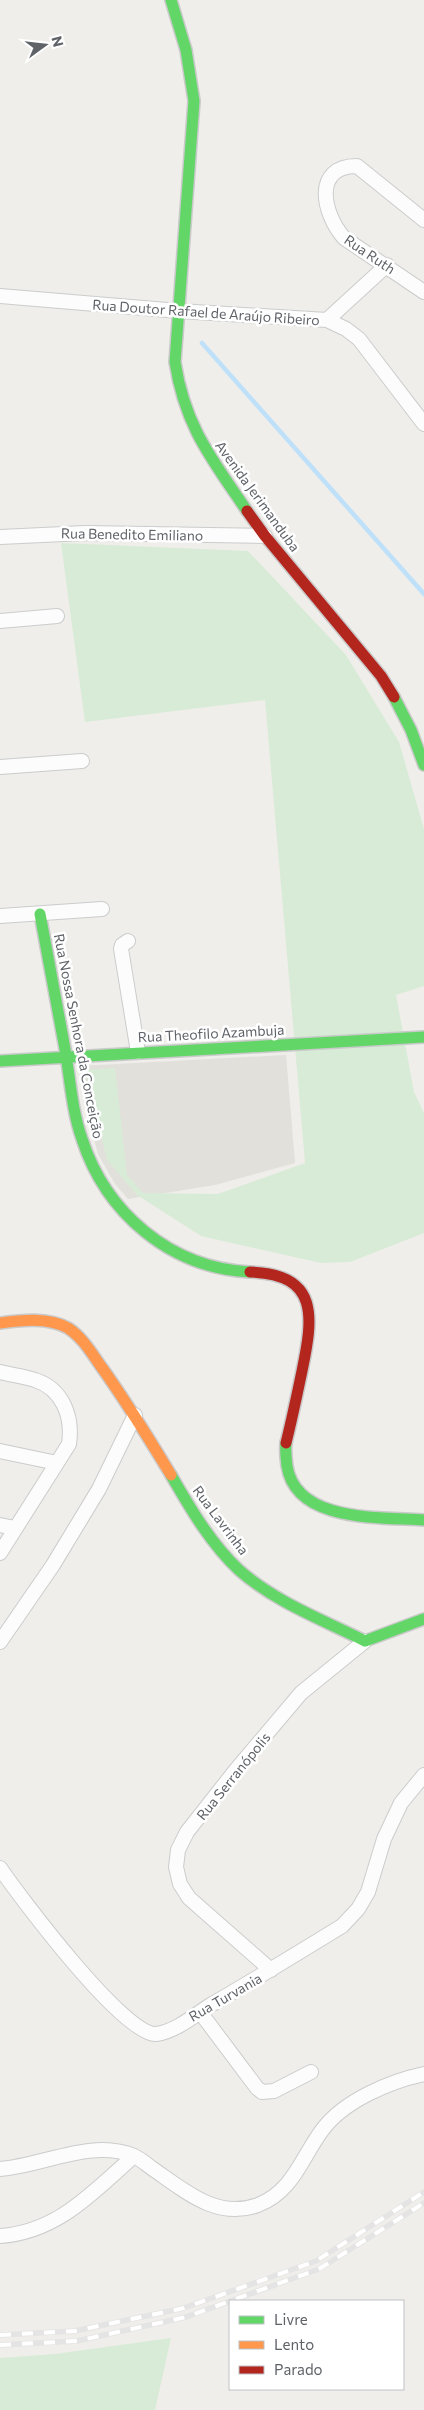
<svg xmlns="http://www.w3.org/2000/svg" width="424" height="2410" viewBox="0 0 424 2410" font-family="Commissioner,sans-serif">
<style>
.education{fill:#e2e0da}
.green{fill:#d8ebd6}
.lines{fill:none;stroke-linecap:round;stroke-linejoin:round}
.stream{stroke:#bfe0f9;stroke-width:4.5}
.street-casing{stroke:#cbcccc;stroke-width:16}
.fast-casing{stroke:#cacacb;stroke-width:14}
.slow-casing{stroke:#cacacb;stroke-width:14}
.jam-casing{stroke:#cacacb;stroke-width:14}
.street{stroke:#fdfcfc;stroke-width:14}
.fast{stroke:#63d668;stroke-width:11}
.slow{stroke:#ff974d;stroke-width:11}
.jam{stroke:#b3261e;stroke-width:11}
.rail-casing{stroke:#e4e4e4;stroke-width:5.5}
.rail{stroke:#fff;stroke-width:4;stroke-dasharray:11;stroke-linecap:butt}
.labels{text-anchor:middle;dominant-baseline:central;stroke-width:5;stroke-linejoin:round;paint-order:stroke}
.street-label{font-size:14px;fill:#5f6368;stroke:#fff}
</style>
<rect width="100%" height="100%" fill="#efeeea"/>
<!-- education -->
<path class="education" d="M286 1055 295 1163 215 1185 128 1199 115 1184 98 1154 86 1107 79 1066Z"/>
<!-- green -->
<path class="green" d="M61 543 248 551 346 655 399 742 424 829V986L396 995 414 1092 424 1113V1233L350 1262 321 1263 201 1236 137 1195 107 1160 85 1070 115 1068 127 1175 143 1193 218 1194 305 1163 265 700 85 722Z
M171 2338 155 2410H0V2358L55 2354Z"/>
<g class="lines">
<!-- stream -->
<path class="stream" d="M202 343 424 594"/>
<!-- street casing -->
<g class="street-casing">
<path id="street" d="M424 220 357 166C312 166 323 214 344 238L424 292
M0 296 179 311 327 320 346 329 359 339 424 424
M327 320 387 265
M0 537 85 533 265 536
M0 621 57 616
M0 767 82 761
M0 916 102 909
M128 941 122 945 121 949 138 1052
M0 1372C11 1375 24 1376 35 1380 63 1389 73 1417 69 1444L0 1553
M0 1451 57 1463
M0 1525 15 1528
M0 1642 53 1565 99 1489 135 1415
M0 1868C20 1897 124 2036 156 2034 174 2032 194 2016 209 2006 254 1980 298 1953 342 1926L358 1909 368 1892 384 1839 401 1803 424 1775
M271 1970 189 1898 180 1884 176 1867 178 1850 187 1832 235 1771 301 1693 365 1641
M200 2012 257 2088 262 2092 274 2091 311 2072
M0 2169C43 2166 92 2138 134 2156 141 2159 147 2165 153 2169 185 2191 217 2220 258 2205 294 2191 302 2156 323 2129 344 2101 390 2081 424 2074
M0 2236C58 2232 93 2192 134 2156"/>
</g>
<!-- fast casing -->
<g class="fast-casing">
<path id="fast" d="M171 0 186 50 194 101 175 362C185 427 212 459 247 511
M394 697 411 730 424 765
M40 914C48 959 57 1004 65 1049 70 1078 72 1111 82 1139 106 1213 170 1268 250 1272
M0 1061 424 1037
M286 1443C285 1451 286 1458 287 1466 296 1523 381 1517 424 1520
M171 1475C190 1508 211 1544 239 1570 275 1602 323 1620 365 1641L424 1619"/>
</g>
<!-- slow casing -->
<g class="slow-casing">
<path id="slow" d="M0 1323C21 1320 48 1317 68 1328 82 1337 91 1352 100 1365 126 1401 148 1437 171 1475"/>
</g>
<!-- jam casing -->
<g class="jam-casing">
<path id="jam" d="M247 511 265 536 381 676 394 697
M250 1272C320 1274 313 1318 302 1371 297 1395 292 1419 286 1443"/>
</g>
<!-- street -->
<use href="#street" class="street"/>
<!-- fast -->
<use href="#fast" class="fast"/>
<!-- slow -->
<use href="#slow" class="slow"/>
<!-- jam -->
<use href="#jam" class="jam"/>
<!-- rail casing -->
<g class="rail-casing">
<path id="rail" d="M0 2335 75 2331 184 2308 316 2261 424 2192
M0 2345 77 2341 186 2317 319 2269 424 2203"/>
</g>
<!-- rail -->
<use href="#rail" class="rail"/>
</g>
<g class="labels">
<!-- street labels -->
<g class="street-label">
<text transform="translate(370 254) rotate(34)">Rua Ruth</text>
<text transform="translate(206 312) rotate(4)">Rua Doutor Rafael de Araújo Ribeiro</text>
<text transform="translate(258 496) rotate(54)">Avenida Jerimanduba</text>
<text transform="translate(132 534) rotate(1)">Rua Benedito Emiliano</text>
<text transform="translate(211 1033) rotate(-3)">Rua Theofilo Azambuja</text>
<text transform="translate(79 1036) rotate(79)">Rua Nossa Senhora da Conceição</text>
<text transform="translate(221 1520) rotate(53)">Rua Lavrinha</text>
<text transform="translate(233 1776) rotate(-51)">Rua Serranópolis</text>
<text transform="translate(225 1997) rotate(-30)">Rua Turvania</text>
</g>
</g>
<!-- legend -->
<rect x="229" y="2300" width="175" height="90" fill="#ffffff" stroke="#bfc1c3"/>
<rect x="239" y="2316" width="25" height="8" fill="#63d668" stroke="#bfc1c3"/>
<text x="274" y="2325" font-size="15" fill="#5f6368">Livre</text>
<rect x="239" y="2341" width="25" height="8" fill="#ff974d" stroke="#bfc1c3"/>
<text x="274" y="2350" font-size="15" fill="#5f6368">Lento</text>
<rect x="239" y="2366" width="25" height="8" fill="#b3261e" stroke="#bfc1c3"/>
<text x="274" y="2375" font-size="15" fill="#5f6368">Parado</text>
<!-- north arrow -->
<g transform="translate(45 45) rotate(75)" stroke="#ffffff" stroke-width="4" paint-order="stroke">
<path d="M0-4L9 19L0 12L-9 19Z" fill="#5f6368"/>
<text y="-8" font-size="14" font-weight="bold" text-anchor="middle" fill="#5f6368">N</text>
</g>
</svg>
